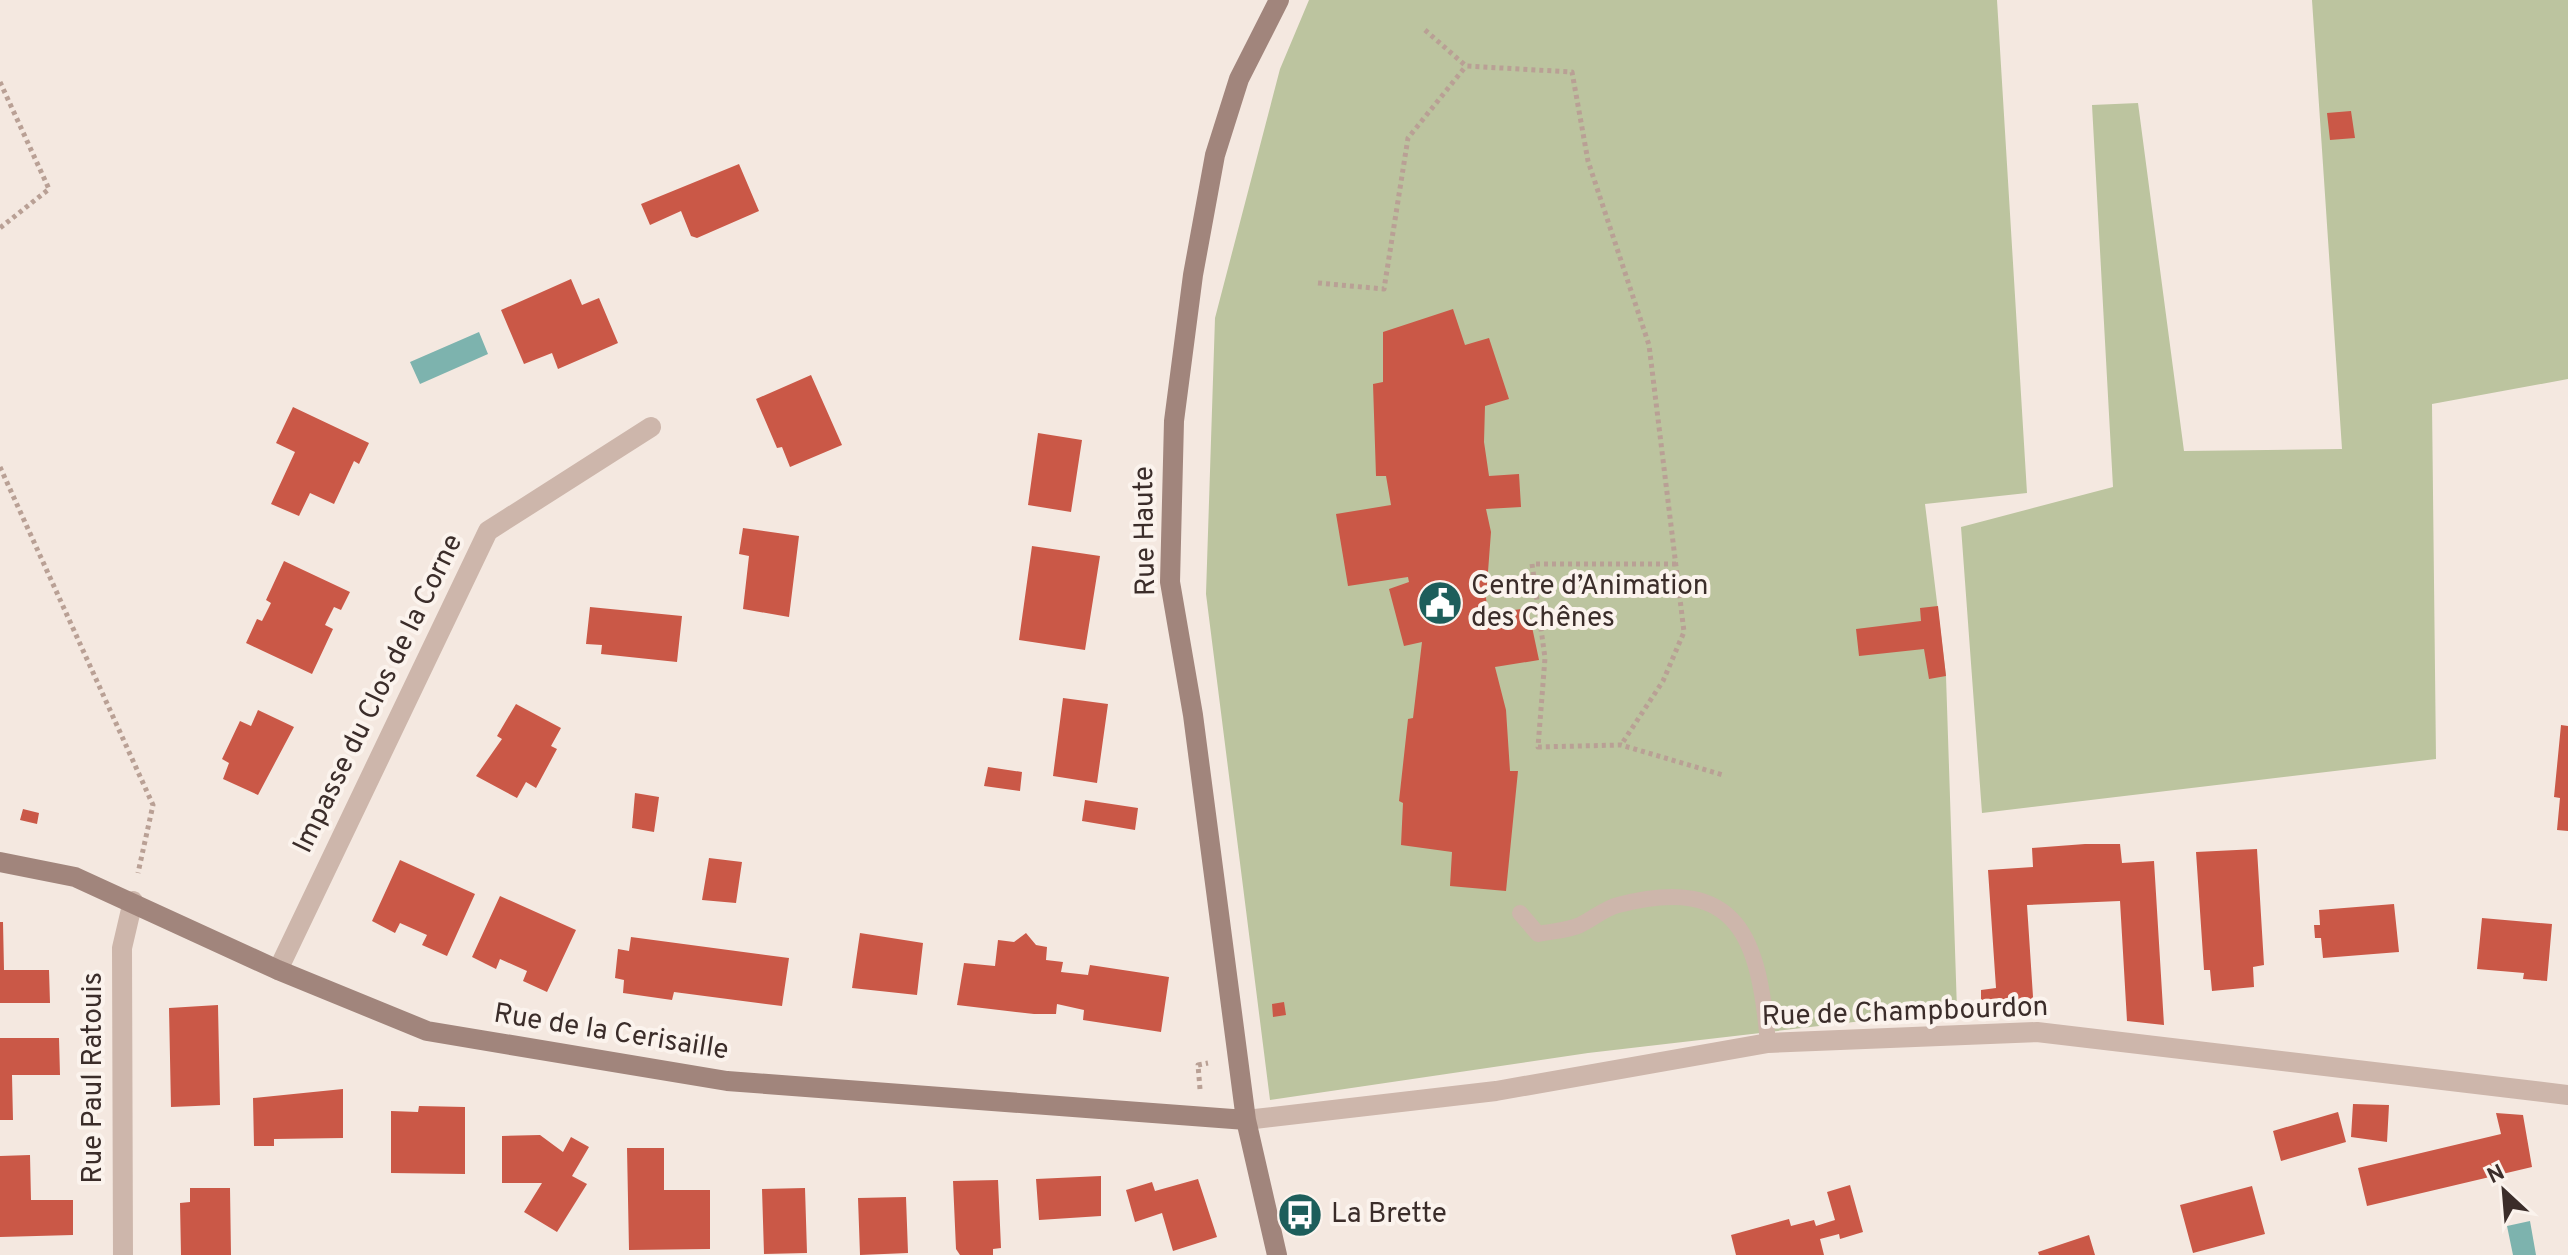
<svg xmlns="http://www.w3.org/2000/svg" width="2568" height="1255" viewBox="0 0 2568 1255" font-family="Overpass,sans-serif">
<style>
.green{fill:#bcc49f}
.water{fill:#7db3ae}
.building{fill:#ca5847}
.lines{fill:none;stroke-linecap:round;stroke-linejoin:round}
.path{stroke:#b9a095;stroke-width:5;stroke-dasharray:4 4;stroke-linecap:butt}
.lane{stroke:#cdb6ab;stroke-width:16}
.street{stroke:#cdb6ab;stroke-width:20}
.secondary{stroke:#a1857c;stroke-width:20}
.labels{text-anchor:middle;dominant-baseline:central;stroke-width:8;stroke-linejoin:round;paint-order:stroke}
.street-label{font-size:28px;fill:#3b2d2a;stroke:#fbf3ed}
.poi-label{font-size:28px;fill:#3b2d2a;stroke:#fbf3ed;text-anchor:start}
</style>
<rect width="100%" height="100%" fill="#f4e8e0"/>
<!-- green -->
<path class="green" d="M1309 0H1997L2027 493 1925 504 1946 676 1957 1010 1588 1053 1270 1100 1206 594 1215 318 1280 69Z
M2312 0H2568V379L2432 404 2436 759 1982 813 1961 527 2113 487 2092 105 2138 103 2184 451 2342 449Z"/>
<!-- water -->
<path class="water" d="M479 332 488 354 420 384 410 362Z
M2530 1221 2536 1255H2513L2507 1226Z"/>
<!-- building -->
<path class="building" d="M2351 111 2355 138 2330 140 2327 113Z
M739 164 759 211 697 238 691 236 681 211 650 225 641 204Z
M571 279 582 305 599 298 618 343 558 369 552 353 524 364 501 310Z
M1453 309 1465 345 1489 338 1509 399 1485 406 1484 442 1489 476 1519 474 1521 507 1486 509 1491 532 1486 598 1488 614 1528 608 1539 660 1495 667 1506 710 1510 771H1518L1506 891 1450 886 1452 852 1401 845 1403 803 1399 801 1408 719 1413 718 1422 642 1404 646 1389 589 1409 582 1408 577 1348 586 1336 514 1391 505 1386 476H1376L1373 384 1383 382V332Z
M811 375 842 445 790 467 782 447 777 448 756 399Z
M293 407 369 443 359 464 354 461 334 504 310 493 299 516 271 504 295 452 276 443Z
M1038 433 1082 440 1071 512 1028 505Z
M743 528 799 536 789 617 743 609 749 556 739 554Z
M1032 546 1100 556 1085 650 1019 640Z
M284 561 350 592 341 610 334 607 325 625 333 629 312 674 246 643 257 619 262 621 271 603 266 600Z
M1938 606 1946 676 1929 679 1924 649 1859 656 1856 629 1921 621 1920 608Z
M590 607 682 616 677 662 601 654 602 645 586 644Z
M1063 698 1108 704 1097 783 1053 776Z
M516 704 561 728 551 746 557 749 536 788 526 782 517 798 476 776 502 739 497 736Z
M258 710 294 727 258 795 223 779 229 763 222 759 240 721 251 726Z
M2561 725 2568 726V831L2557 830 2560 798 2554 797Z
M988 767 1022 772 1020 791 984 786Z
M635 793 659 797 654 832 632 828Z
M1085 800 1138 808 1135 830 1082 821Z
M23 809 39 813 37 824 20 820Z
M2085 844H2120L2122 863 2154 861 2164 1025 2127 1021 2120 901 2027 905 2034 1012 1981 1009V990L1996 988 1988 870 2033 867 2032 848Z
M2257 849 2264 965 2253 967 2254 987 2212 991 2210 970H2204L2196 852Z
M709 858 742 862 736 903 702 900Z
M400 860 475 894 447 956 422 945 427 935 400 923 395 933 372 921Z
M500 896 576 930 547 992 523 981 527 971 500 959 496 969 472 957Z
M2394 904 2399 952 2323 958 2321 938H2315L2314 925H2320L2319 910Z
M2482 918 2552 924 2547 981 2523 979 2524 973 2477 969Z
M0 922H3L4 970H49L50 1003H0Z
M860 933 923 943 917 995 852 988Z
M1026 933 1036 945 1047 947 1046 960 1063 962 1061 972 1088 975 1090 965 1169 977 1161 1032 1083 1020 1084 1010 1057 1004 1056 1014H1034L957 1005 964 963 995 966 998 940 1014 942Z
M631 937 789 958 782 1006 674 992 672 1000 623 993 624 980 615 978 618 949 629 951Z
M1284 1002 1286 1015 1273 1017 1272 1004Z
M218 1005 220 1105 171 1107 169 1008Z
M0 1038H59L60 1075H12L13 1120H0Z
M343 1089V1138L274 1139V1146H254L253 1098Z
M2353 1104 2389 1105 2387 1142 2351 1137Z
M419 1106 465 1107V1174L391 1173V1111L418 1112Z
M2338 1112 2346 1142 2281 1161 2273 1131Z
M2496 1113 2523 1115 2532 1167 2367 1206 2358 1168 2501 1134Z
M540 1135 563 1152 571 1137 589 1147 572 1176 587 1184 557 1232 524 1212 542 1183H502V1136Z
M627 1148H664V1190H710V1249L629 1250Z
M30 1155 31 1200H73V1235L0 1237V1156Z
M1101 1176V1216L1039 1220 1036 1179Z
M1198 1179 1217 1237 1173 1251 1162 1213 1135 1222 1126 1190 1152 1182 1155 1191Z
M998 1180 1001 1248 993 1249V1255H960L956 1249 953 1181Z
M1850 1185 1863 1232 1840 1239 1839 1234 1820 1239 1824 1255H1736L1731 1235 1789 1219 1791 1226 1814 1220 1816 1226 1835 1220 1827 1192Z
M2252 1186 2265 1234 2193 1253 2180 1205Z
M190 1188H230L231 1255H181L180 1203 190 1202Z
M805 1188 807 1253 764 1254 762 1189Z
M906 1197 908 1253 860 1255 858 1198Z
M2089 1235 2095 1255H2039L2038 1252Z"/>
<g class="lines">
<!-- path -->
<path class="path" d="M1425 30 1466 66 1572 72 1588 161 1649 345 1684 632 1663 681 1621 745
M0 82 49 189 0 228
M1318 283 1384 289 1408 138 1466 66
M0 467 153 805 138 873
M1676 564H1532L1545 658 1538 747 1621 745 1723 775
M1200 1089 1198 1065 1208 1063"/>
<!-- lane -->
<path class="lane" d="M1520 913 1538 934C1551 931 1568 931 1580 925 1593 919 1605 908 1618 905 1740 873 1759 940 1768 1043"/>
<!-- street -->
<path class="street" d="M278 970 488 531 651 427
M1246 1120 1496 1091 1768 1043 2037 1032 2568 1095
M123 1255 122 948 133 901"/>
<!-- secondary -->
<path class="secondary" d="M0 862 75 877 278 970 427 1031 727 1081 1246 1120
M1277 1255 1246 1120 1193 715 1170 582 1174 421 1193 275 1215 155 1239 79 1279 0"/>
</g>
<!-- icons -->
<defs>
<g id="civic-disc" transform="scale(2.3)"><circle r="9.5" fill="#1d5e5b" stroke="#fbf3ed"/><path d="M-.6-6.5H3V-4.5H.6V-3L4-1V1h2V6H-6V1h2V-1L-.6-3ZM-1.2 2.5V6h2.4V2.5Z" fill="#fff"/></g>
<g id="bus-disc" transform="scale(2.3)"><circle r="9.5" fill="#1d5e5b" stroke="#fbf3ed"/><path d="M-5-6H5V4H4V6H2V4H-2V6H-4V4H-5ZM-3.5-4V0h7V-4ZM-3.5 1.2v1.5H-2V1.2ZM2 1.2v1.5H3.5V1.2Z" fill="#fff"/></g>
</defs>
<g fill-rule="evenodd">
<use href="#civic-disc" x="1440" y="603"/>
<use href="#bus-disc" x="1300" y="1215"/>
</g>
<g class="labels">
<!-- street labels -->
<g class="street-label">
<text transform="translate(1146 531) rotate(-91)">Rue Haute</text>
<text transform="translate(379 694) rotate(-64)">Impasse du Clos de la Corne</text>
<text transform="translate(1905 1013) rotate(-2)">Rue de Champbourdon</text>
<text transform="translate(611 1033) rotate(9)">Rue de la Cerisaille</text>
<text transform="translate(94 1078) rotate(-90)">Rue Paul Ratouis</text>
</g>
<!-- poi labels -->
<g class="poi-label">
<text x="1471" y="587">Centre d’Animation<tspan x="1471" dy="32">des Chênes</tspan></text>
<text x="1331" y="1215">La Brette</text>
</g>
</g>
<!-- north arrow -->
<g transform="translate(2504 1191) rotate(334)" stroke="#fbf3ed" stroke-width="6" paint-order="stroke">
<path d="M0-6L14 30L0 20L-14 30Z" fill="#3b2d2a"/>
<text y="-12" font-size="22" font-weight="bold" text-anchor="middle" fill="#3b2d2a">N</text>
</g>
</svg>
